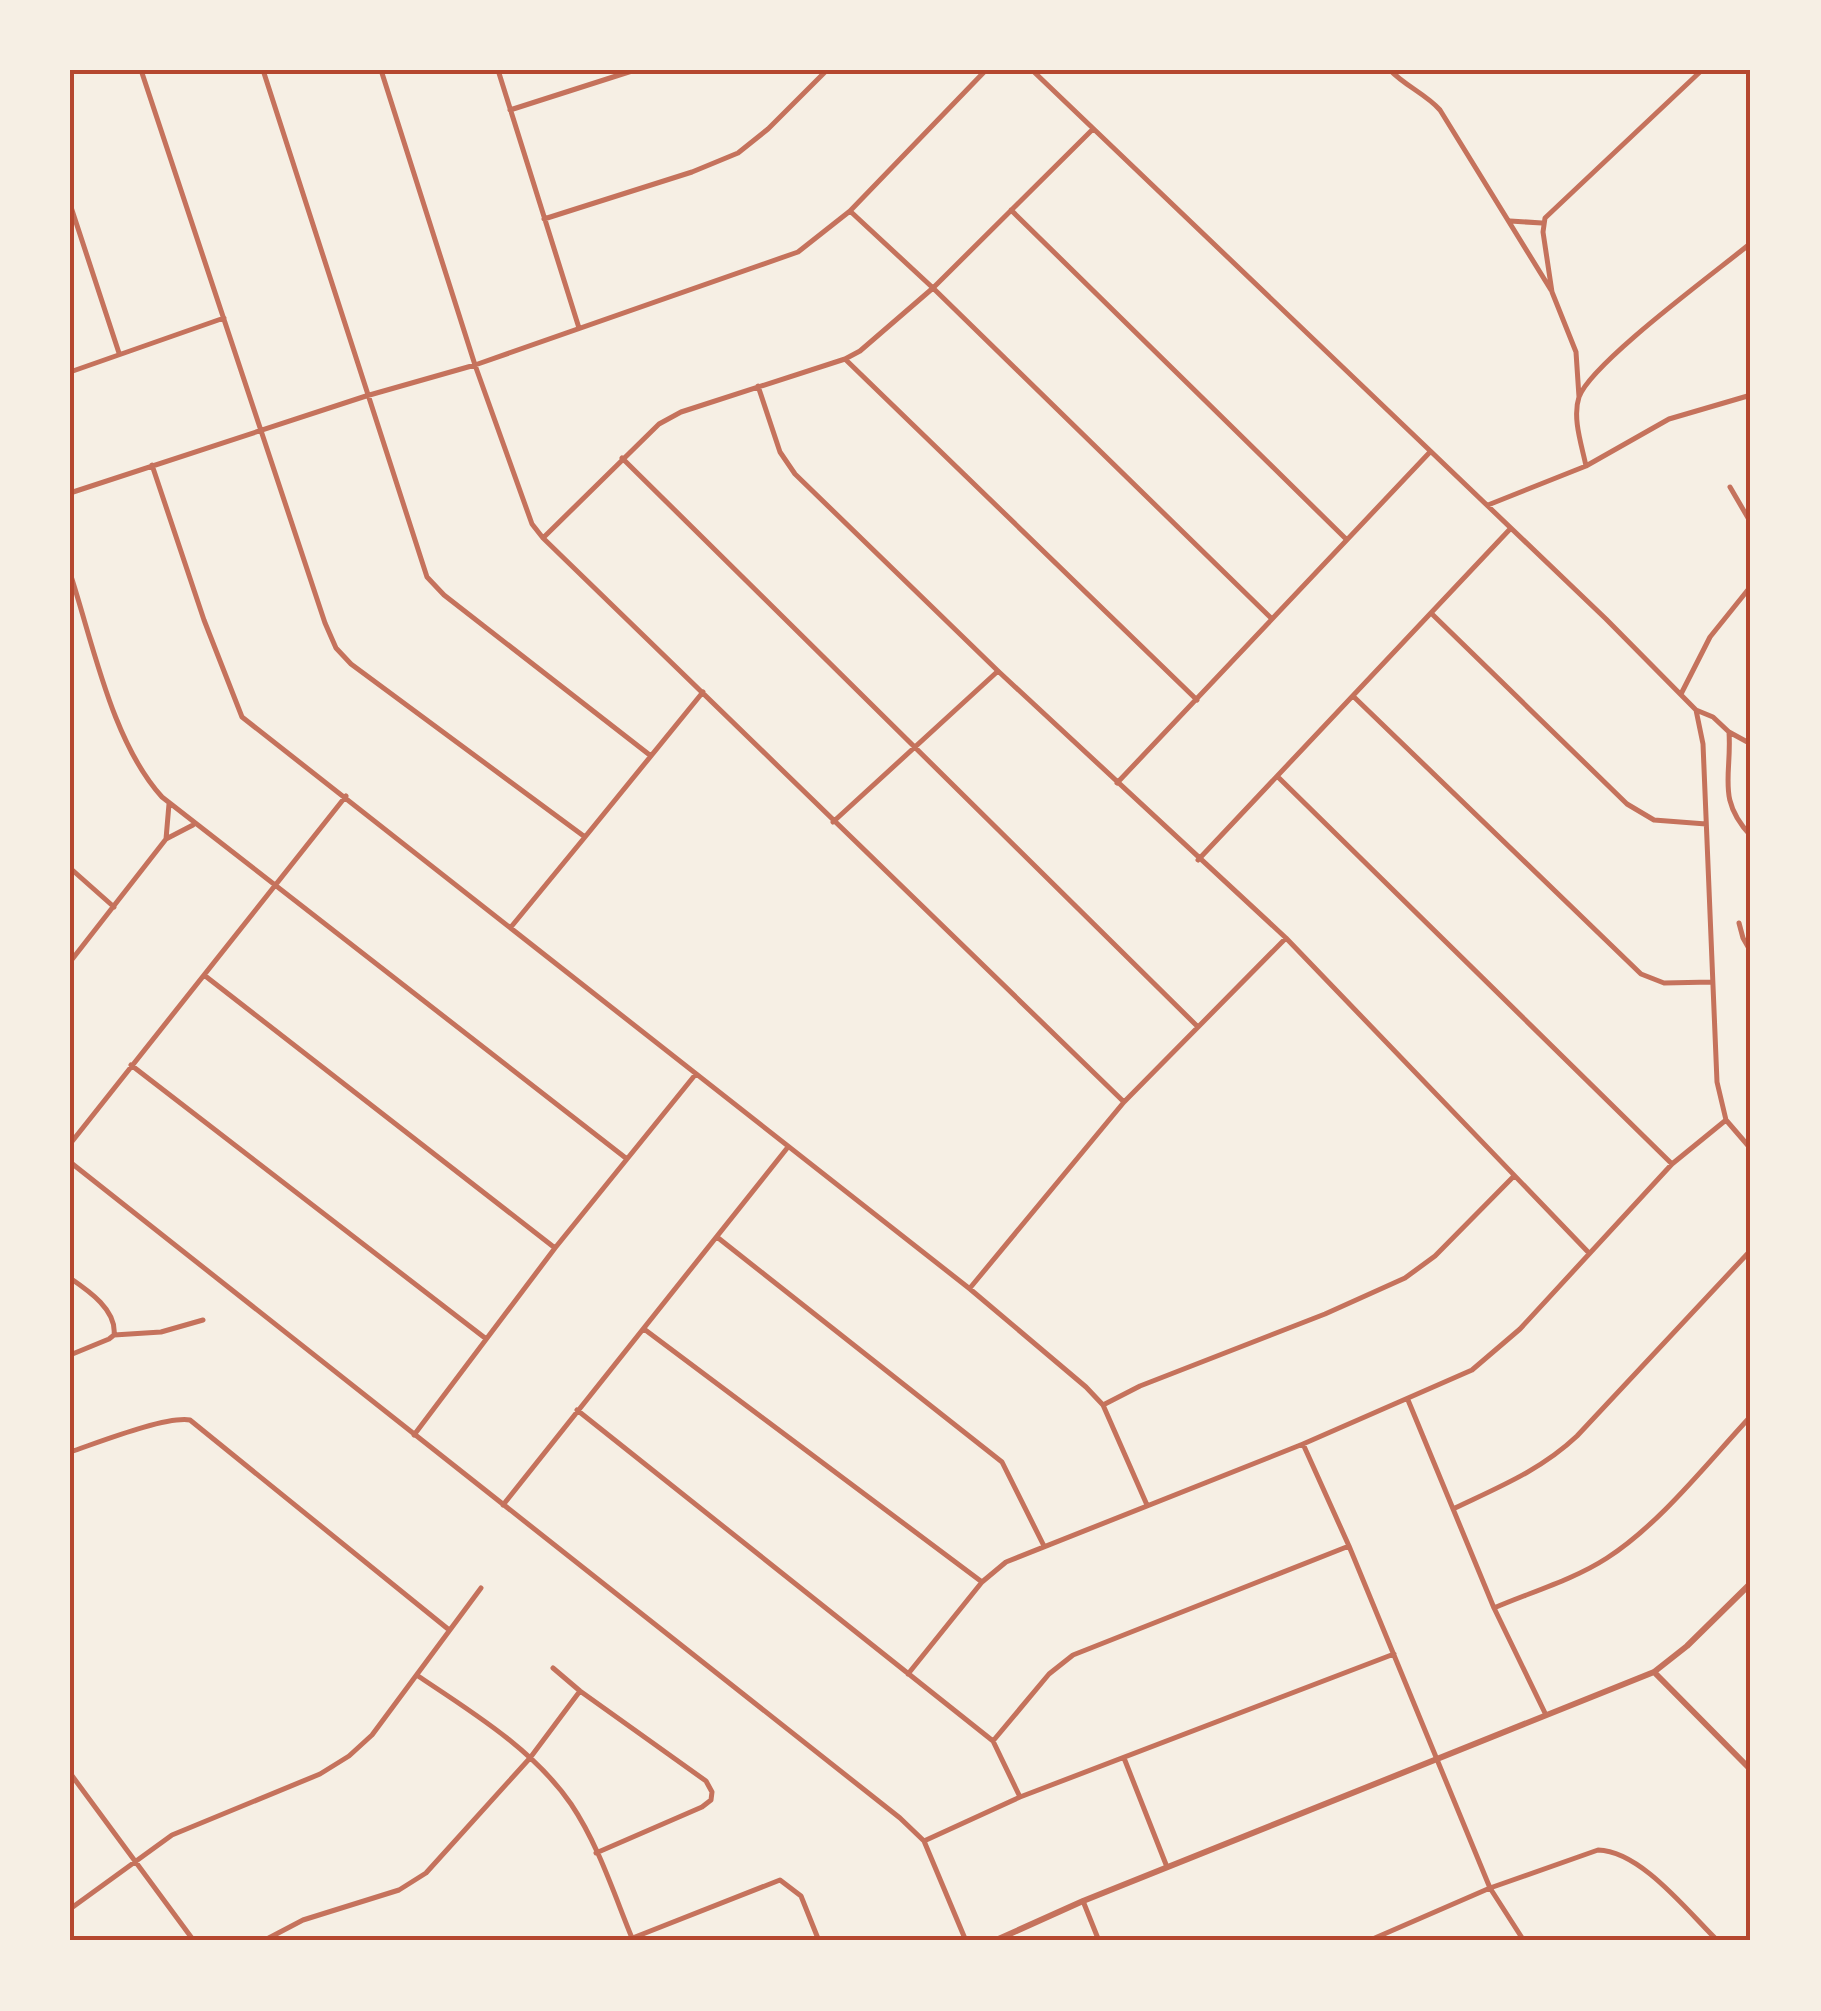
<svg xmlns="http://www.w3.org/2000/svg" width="1821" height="2011" viewBox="0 0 1821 2011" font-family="Cabin,sans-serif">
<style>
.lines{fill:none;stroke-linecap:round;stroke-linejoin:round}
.minor{stroke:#c5725c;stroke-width:5}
.tertiary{stroke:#c5725c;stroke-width:6}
.neatline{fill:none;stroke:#b5482f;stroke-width:4}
</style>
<rect width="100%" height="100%" fill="#f6efe4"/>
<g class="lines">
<!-- minor -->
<path class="minor" d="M141 70 325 623 336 648 351 664 585 837 703 692
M263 70 427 577 444 595 651 756
M381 70 475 365 532 524 543 538 1124 1102 1286 938
M498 70 579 328
M1032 70 1606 619 1696 710 1703 744 1717 1082 1726 1120 1751 1149
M1390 70C1405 86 1426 94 1440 110L1551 290
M510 110 635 70
M70 204 119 353
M1011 210 1346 539
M850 211 933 288 1271 618
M544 219 692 172 738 153 768 129 827 70
M1510 221 1542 223
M845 359 1197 700
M70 372 224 318
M758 386 780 452 795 474 998 671 1286 938 1589 1253
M1579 397 1576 352 1552 292 1543 232 1545 218 1702 70
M622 458 1196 1025
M152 465 204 620 242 717 970 1289 1086 1387 1103 1405 1147 1505
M1586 466C1582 446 1572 418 1579 397 1591 363 1717 271 1751 243
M1730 487 1751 523
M70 493 366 396 475 365 798 252 850 211 986 70
M1488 505 1586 466 1669 419 1751 395
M543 538 659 424 681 412 845 359 860 351 933 288 1093 129
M70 573C93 643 112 742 162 797L627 1159
M1432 614 1627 804 1654 820 1706 824
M1681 694 1710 637 1751 586
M1354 697 1641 974 1664 983 1712 982
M1696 710 1713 717 1729 732C1732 776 1716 799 1751 836
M1729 732 1751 744
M1278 777 1672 1164
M1117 783 1430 452
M833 822 998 671
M166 839 169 804
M1198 860 1511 528
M70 868 114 907
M1739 923 1743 938 1751 952
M511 927 585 837
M70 962 166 839 193 825
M204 975 555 1248
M131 1065 485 1338
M70 1144 346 796
M70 1162 900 1818 924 1841 966 1941
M717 1237 1002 1462 1044 1546
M70 1278C89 1291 117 1310 114 1335L109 1339 70 1355
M970 1288 1124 1102
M644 1329 982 1582
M114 1335 161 1332 203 1320
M1408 1400 1494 1608 1545 1713
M1103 1405 1140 1386 1325 1314 1405 1278 1435 1256 1513 1177
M577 1410 993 1741 1020 1797
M414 1435 555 1248 695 1075
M1303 1444 1349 1546 1490 1888 1524 1941
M70 1452C97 1443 165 1416 190 1420L448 1629
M503 1505 788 1147
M1455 1508C1499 1487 1541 1470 1577 1436L1751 1250
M1494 1608C1531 1592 1573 1580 1607 1558 1660 1524 1708 1462 1751 1416
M553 1668 580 1691 706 1781 712 1792 711 1800 702 1807 596 1853
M908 1674 982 1582 1006 1562 1303 1444 1472 1370 1520 1329 1672 1164 1726 1120
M418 1676C472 1712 534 1750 571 1804 598 1844 614 1894 632 1938
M993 1741 1049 1674 1073 1655 1349 1546
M1124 1758 1167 1867
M70 1773 194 1941
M924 1841 1020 1797 1394 1654
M1083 1901 1099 1941
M70 1909 172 1835 320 1774 349 1756 372 1735 481 1588
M263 1941 303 1920 399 1890 426 1873 530 1758 580 1691
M625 1941 780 1880 801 1896 819 1941
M1368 1941 1490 1888 1598 1850C1641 1851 1688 1912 1718 1941"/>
<!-- tertiary -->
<path class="tertiary" d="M1654 1672 1751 1770
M994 1941 1083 1901 1654 1672 1687 1646 1751 1583"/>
</g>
<!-- border -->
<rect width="1821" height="2011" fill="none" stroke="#f6efe4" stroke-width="145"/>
<rect x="72" y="72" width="1676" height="1866" class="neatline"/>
</svg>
